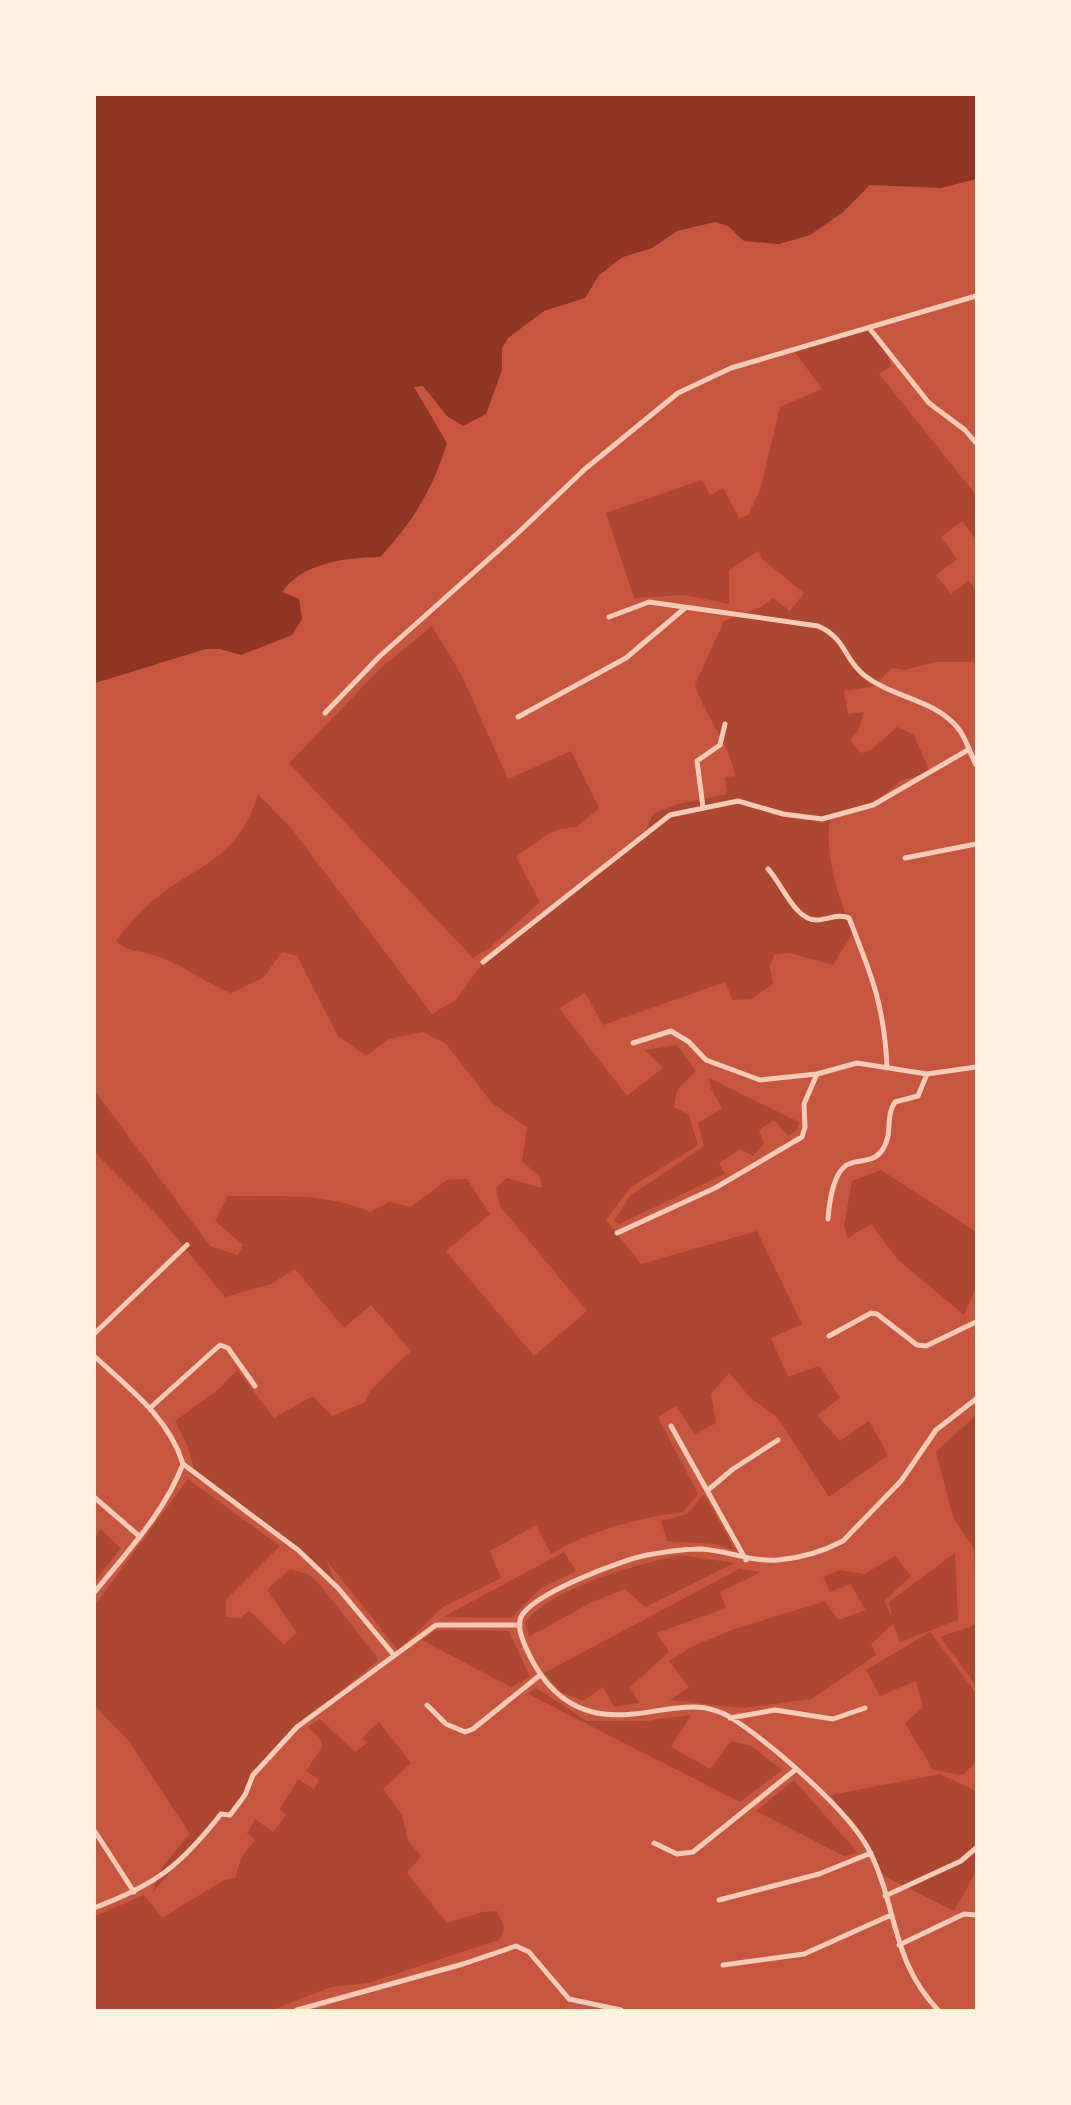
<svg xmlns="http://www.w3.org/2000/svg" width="1071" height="2105" viewBox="0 0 1071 2105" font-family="Quicksand,sans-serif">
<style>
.green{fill:#ae4732}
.water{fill:#8f3625}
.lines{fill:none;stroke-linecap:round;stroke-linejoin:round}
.minor{stroke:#f1ccb7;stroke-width:5}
</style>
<rect width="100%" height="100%" fill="#c8553d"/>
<!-- green -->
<path class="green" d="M870 329 887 353 891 366 879 374 976 495V540L962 521 941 537 957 559 936 575 951 594 969 580 976 591V662H936L904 670 891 668 875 686 844 691 848 714 864 712 858 731 850 740 861 753 871 750 897 727 914 735 930 772 900 781 873 805 831 816C822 845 839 905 854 931L833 965 789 953 774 955 770 967 773 984 751 999 733 1000 725 982 603 1025 585 993 559 1008 627 1096 663 1068 645 1050 677 1045 696 1071 677 1090 674 1107 689 1115 698 1145 630 1188 606 1220 641 1264 757 1231 802 1324 771 1338 788 1377 819 1366 840 1398 817 1415 840 1441 869 1421 888 1455 829 1497 778 1418 751 1398 729 1373 711 1394 716 1423 695 1434 676 1406 658 1417 698 1494 683 1512C636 1518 592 1530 551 1554L536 1525 490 1551 501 1578 443 1607 398 1650 326 1560 338 1588 298 1550 195 1472 188 1447 175 1421 219 1389 237 1370 274 1418 313 1396 332 1416 364 1403 371 1390 411 1351 371 1305 344 1328 295 1269 271 1284 225 1297 161 1219 95 1153 94 1090 210 1246 238 1255 243 1245 215 1221 228 1196C276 1197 325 1192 370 1212L389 1202 411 1207 447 1180 467 1179 490 1214 446 1251 534 1356 587 1311 500 1206 496 1188 507 1178 542 1188 540 1177 522 1161 527 1127 492 1103 446 1044 423 1032 389 1039 366 1056 338 1036 297 956 282 952 263 978 231 993C202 982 178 960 146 953 134 950 126 950 116 941 126 928 136 916 148 905 195 863 238 863 258 794L291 828 432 1014 457 999 483 962 642 839 653 814 677 804 727 794 725 777 735 776C730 743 705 717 695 685L724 621 761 607 773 598 790 611 804 593 762 559 758 551 729 570V604L684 595 634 598 606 513 702 480 710 495 723 488 739 518 748 515 760 491 780 407 822 389 794 351Z
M432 626 462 676 508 779 571 751 599 808 577 827 559 829 546 835 516 857 540 902 488 949 473 958 289 763 382 667Z
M709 1078 799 1122 797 1130 788 1136 774 1120 759 1130 764 1144 753 1156 740 1149 719 1163 725 1174 619 1224 614 1221 631 1195 704 1146 698 1123 722 1108 711 1089Z
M881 1170 976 1232V1288L964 1315 898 1260 871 1224 848 1238 844 1226 852 1181Z
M976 1415V1606L974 1549 953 1517 936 1452Z
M188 1479 280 1546 226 1600V1617L240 1618 249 1611 284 1645 297 1633 267 1590 290 1569 308 1574 321 1586 379 1660C318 1709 271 1746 230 1815L221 1814 152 1893 162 1867 190 1834 128 1740 95 1706V1605Z
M704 1494 735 1550 715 1544 667 1541 661 1521 687 1514Z
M100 1529 121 1548 95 1581V1538Z
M564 1552 576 1571 541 1588 511 1618 443 1617Z
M955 1553 958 1620 900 1642 893 1624 871 1644 876 1655 811 1699 743 1708 670 1700 689 1687 669 1661 693 1646 735 1629 825 1601 838 1620 866 1610 850 1584 830 1592 823 1577 840 1570 864 1574 895 1556 911 1576 884 1601 892 1617 889 1602Z
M681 1555 735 1563 645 1607 625 1589 590 1603 529 1637 525 1622C553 1587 638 1564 681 1555Z
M739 1569 761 1572 720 1592 726 1608 657 1633 669 1652 630 1687 639 1703 614 1707 603 1687 583 1701 561 1692 544 1673Z
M975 1625 976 1628V1685L940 1637Z
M436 1630 509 1631 530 1677 511 1687 422 1640Z
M930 1632 976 1693V1761L963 1775 933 1770 905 1723 923 1707 916 1681 880 1696 866 1670Z
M536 1688 587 1721H647L691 1715 671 1747 710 1769 731 1741 751 1746 782 1770 740 1802 528 1694Z
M320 1719 355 1752 367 1743 362 1738 379 1722 411 1763 383 1789 402 1815 408 1841 421 1856 407 1873 447 1923 482 1912 497 1911 505 1928 499 1940 368 1983 331 1987 272 2010H95V1916L144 1895 162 1918 224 1880 235 1878 241 1858 255 1840 247 1833 255 1819 273 1832 286 1815 280 1809 298 1779 314 1789 319 1780 306 1771 322 1747 320 1738 308 1727Z
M940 1774 976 1791V1872L954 1911 884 1876 831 1795Z
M794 1780 858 1853 844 1856 756 1811Z"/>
<!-- water -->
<path class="water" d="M95 94 976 95V179L941 188 870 185 842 213 810 235 779 244 744 241 728 226 715 222 677 231 652 248 623 257 599 275 585 298 544 311 508 338 502 348V370L486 414 463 426 447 416 423 386 414 387 447 443C433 489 412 523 380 557 345 558 303 562 282 592L299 599 302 619 292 635 241 655 220 649H206L95 683Z"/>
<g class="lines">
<!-- minor -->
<path class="minor" d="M870 329 929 403 965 430 976 443
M609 617 649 602 818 626C847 639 843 659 865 676 894 698 933 699 957 727 966 737 970 753 976 765
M325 713 380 656 519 532 585 469 678 393 731 368 976 296
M518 717 626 658 685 608
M703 807 697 761 720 745 725 724
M905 858 976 844
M768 869C782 884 795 920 816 920 827 920 839 913 849 918 871 974 884 1004 887 1066
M483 962 670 815 738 801 783 814 822 819 873 805 968 750
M633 1043 671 1031 689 1042 706 1060 760 1080 817 1074 857 1063 927 1074 976 1067
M828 1219C829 1205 833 1170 849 1164 862 1158 873 1164 883 1149 893 1134 885 1116 895 1102L918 1096 927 1074
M617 1233 715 1188 802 1137 805 1127 804 1104 817 1074
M94 1334 187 1245
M829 1336 871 1313 877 1314 917 1345 926 1346 976 1322
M94 1356C129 1388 169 1418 183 1464 165 1512 126 1553 94 1593
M150 1408 220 1345 228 1348 255 1386
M671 1426 746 1560
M183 1464 298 1550 338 1588 393 1654
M708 1490 733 1469 778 1440
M94 1497 139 1536
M427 1705 446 1724 465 1732 473 1729 539 1676
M730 1718 775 1710 833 1719 865 1708
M94 1830 134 1892
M654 1843 677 1854 693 1852 795 1770
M885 1896 961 1861 976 1848
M719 1900 819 1874 871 1853
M94 1908C157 1884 180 1866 221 1814L230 1815 245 1795 253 1775 297 1727 436 1625H520
M899 1945 964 1914 976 1915
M723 1965 804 1954 891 1915
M297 2010 463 1964 516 1946 529 1952 569 1999 621 2010
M938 2010C891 1960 898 1909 870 1852 850 1811 769 1742 730 1717 699 1698 667 1711 633 1714 579 1720 547 1695 526 1648 522 1638 517 1627 521 1617 532 1594 621 1560 647 1555 664 1552 683 1549 700 1549 727 1550 750 1562 778 1560 802 1558 822 1552 843 1541L901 1481 936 1430 976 1399"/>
</g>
<!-- border -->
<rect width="1071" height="2105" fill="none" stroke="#fff3e0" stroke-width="192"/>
</svg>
